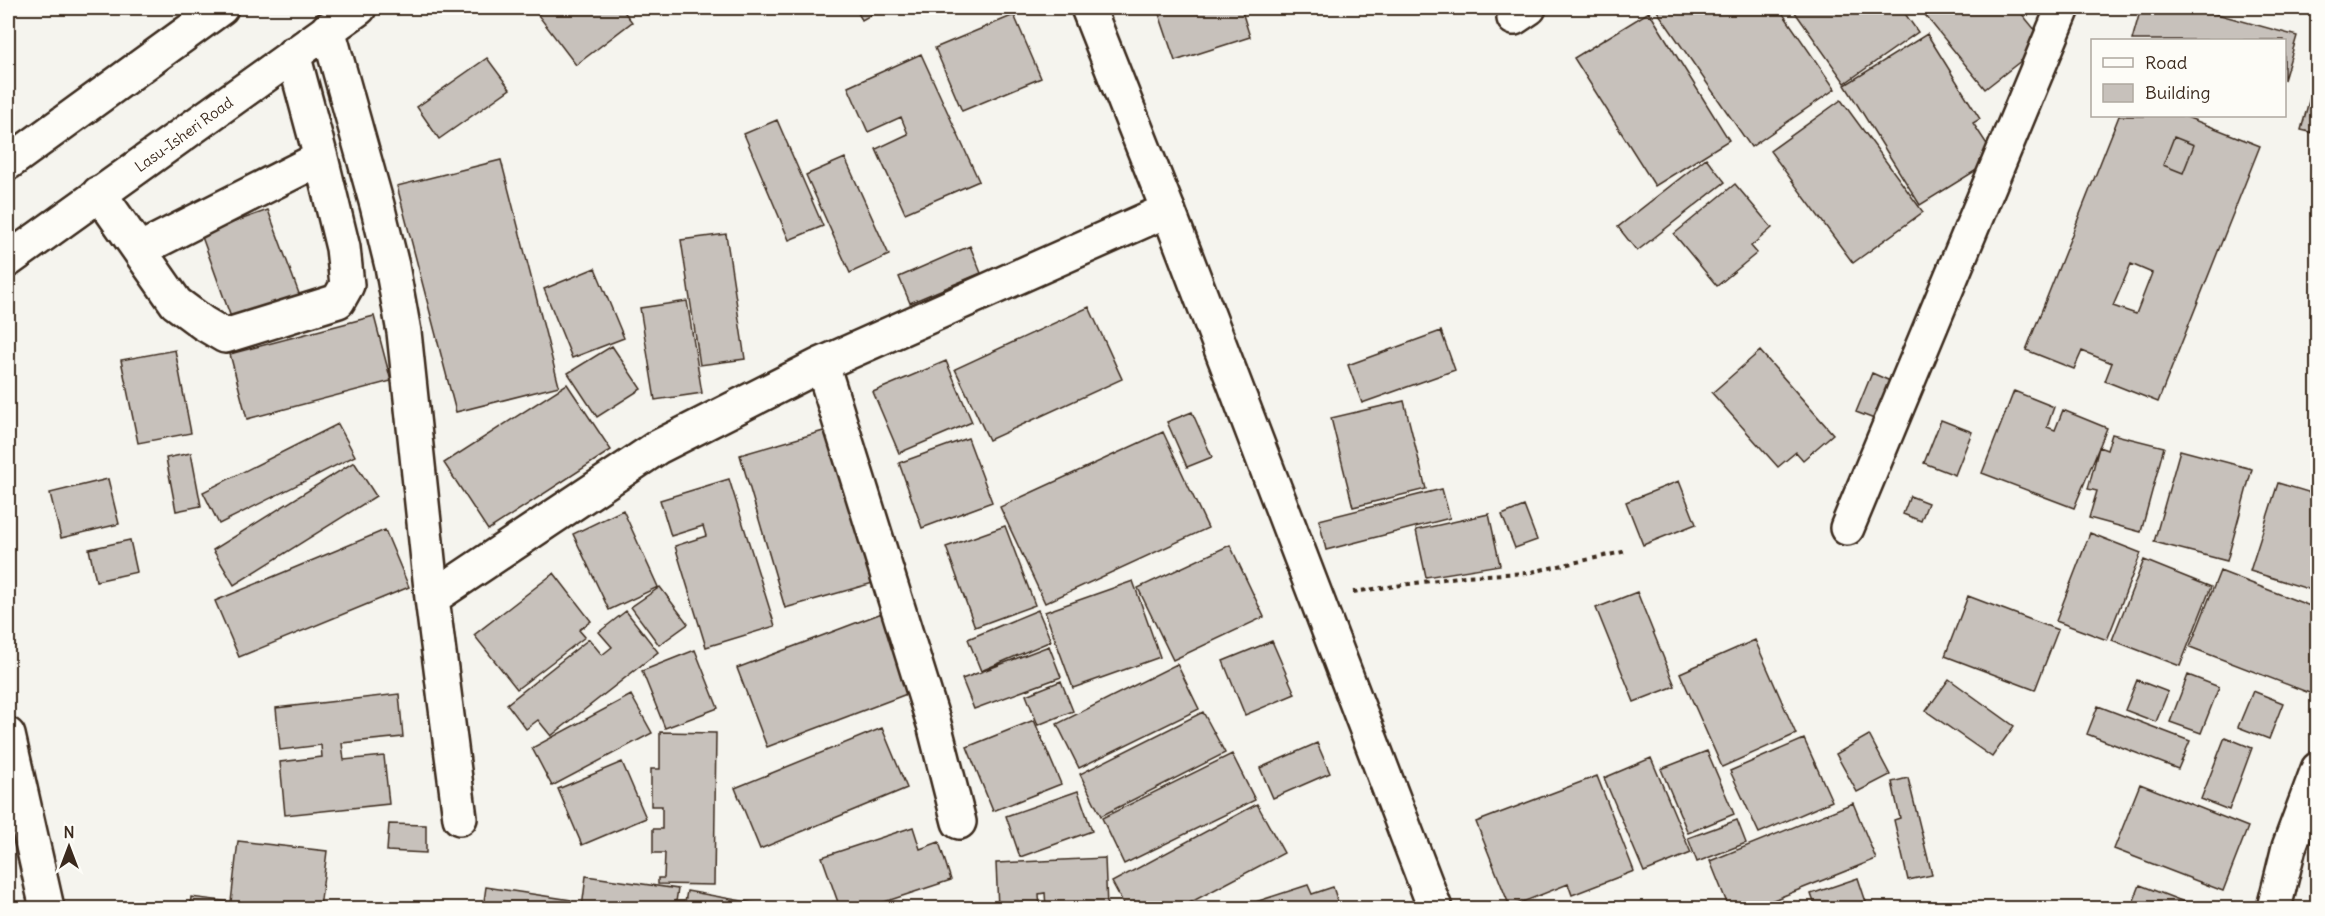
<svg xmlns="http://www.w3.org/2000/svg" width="2325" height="916" viewBox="0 0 2325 916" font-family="Delius,sans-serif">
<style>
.building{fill:#c7c1bb;stroke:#3b2a1e;stroke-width:1.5;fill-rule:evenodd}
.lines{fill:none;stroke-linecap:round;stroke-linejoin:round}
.street-casing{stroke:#3b2a1e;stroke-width:38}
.secondary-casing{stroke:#3b2a1e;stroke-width:38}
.primary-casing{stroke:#3b2a1e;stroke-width:38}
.path{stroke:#3b2a1e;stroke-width:4;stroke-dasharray:4.5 4.5;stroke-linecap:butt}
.street{stroke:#fdfcf7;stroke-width:33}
.secondary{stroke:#fdfcf7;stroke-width:33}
.primary{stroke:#fdfcf7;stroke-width:33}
.labels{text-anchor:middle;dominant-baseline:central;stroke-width:4.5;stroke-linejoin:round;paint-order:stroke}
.street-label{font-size:15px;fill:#3b2a1e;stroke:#fdfcf7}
</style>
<rect width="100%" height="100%" fill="#f5f4ee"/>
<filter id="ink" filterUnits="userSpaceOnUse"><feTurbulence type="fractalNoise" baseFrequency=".0167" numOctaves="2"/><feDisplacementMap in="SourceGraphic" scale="12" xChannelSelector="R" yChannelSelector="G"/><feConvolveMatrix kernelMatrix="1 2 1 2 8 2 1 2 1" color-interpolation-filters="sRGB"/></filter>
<g filter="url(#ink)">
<!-- building -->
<path class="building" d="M547 8H625L622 9 632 22 576 65 538 15Z
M855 8H883L862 20Z
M1157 8H1241L1250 37 1175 61Z
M1655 8H1779L1835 89 1751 147Z
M1792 8H1901L1918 32 1845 83Z
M1924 8H2017L2045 42 1985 89 1921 10Z
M2141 8H2195L2297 36 2284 80V40H2132Z
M1649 12 1729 140 1655 186 1574 58Z
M1014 15 1041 78 962 111 935 48Z
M1927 34 1980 119 1973 123 1996 158 1920 205 1845 85Z
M921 54 979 181 905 213 876 149 908 134 901 117 868 132 848 87Z
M487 58 510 89 439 139 417 107Z
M2315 79 2318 80V134L2301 130Z
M1841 100 1923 212 1853 263 1770 151Z
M2119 116H2184L2260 146 2158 402 2105 381 2112 363 2082 351 2074 369 2026 350ZM2174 137 2194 145 2183 173 2163 165ZM2131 264 2152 273 2136 314 2113 306Z
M777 120 823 226 789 240 744 134Z
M2174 137 2194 145 2183 173 2163 165Z
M845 158 889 255 850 273 806 175Z
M1706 158 1725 182 1637 251 1618 227Z
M501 160 559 386 456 412 397 186Z
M1735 184 1772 228 1751 246 1757 253 1717 286 1674 234Z
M268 210 301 299 233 323 201 234Z
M726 234 745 359 700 365 681 240Z
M970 246 981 273 910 303 899 277Z
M595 268 624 338 572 358 544 289Z
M687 301 702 393 655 400 640 308Z
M1089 307 1122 379 989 440 955 369Z
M374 316 391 381 247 419 230 354Z
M1441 331 1455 370 1362 403 1348 365Z
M612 346 641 389 597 417 568 373Z
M175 350 191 433 138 443 121 360Z
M1760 351 1833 434 1803 460 1796 452 1778 467 1712 393Z
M946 361 972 422 899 453 873 392Z
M1872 373 1897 384 1882 422 1856 412Z
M567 384 611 450 488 530 444 463Z
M2014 391 2054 407 2047 427 2055 430 2063 410 2107 428 2074 508 1982 473Z
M1404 401 1426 489 1353 507 1331 418Z
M1192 412 1212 457 1187 467 1167 422Z
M1941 420 1972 432 1955 475 1924 463Z
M338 424 355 456 219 524 203 492Z
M827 430 873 583 785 608 740 455Z
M1163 432 1208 528 1045 603 1000 507Z
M2112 434 2164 447 2141 532 2089 518 2097 491 2088 489 2099 447 2107 450Z
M968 438 992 502 922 528 899 463Z
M2180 450 2252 469 2227 561 2154 542Z
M191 453 201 506 176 511 166 458Z
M354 462 376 496 234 585 213 550Z
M108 479 119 524 61 538 50 493Z
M729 479 775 626 706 647 675 546 706 536 703 526 671 536 660 500Z
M1679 481 1696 524 1643 545 1626 502Z
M2278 483 2318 495V592L2250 571Z
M1442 489 1450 518 1326 550 1319 520Z
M1910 496 1928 503 1921 521 1903 514Z
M1524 506 1537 540 1515 548 1502 515Z
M623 510 658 587 609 610 573 534Z
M1489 514 1500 565 1426 577 1416 530Z
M1005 526 1035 605 975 627 946 547Z
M385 530 409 587 239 657 215 601Z
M2090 533 2141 553 2107 640 2056 621Z
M130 540 137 572 96 581 89 549Z
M1230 545 1264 617 1173 660 1138 588Z
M2144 560 2211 587 2180 666 2112 640Z
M2220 571 2318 609V681L2312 694 2190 647Z
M554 573 591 621 579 630 585 637 517 689 474 635Z
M1133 581 1160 657 1073 688 1045 612Z
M660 587 688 624 659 645 631 607Z
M1637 592 1675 686 1634 702 1596 608Z
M1968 596 2058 630 2035 690 1945 656Z
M1038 610 1051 641 981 671 968 639Z
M626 611 658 652 551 736 538 720 526 729 507 704 589 639 602 655 612 647 599 632Z
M882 613 912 692 767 747 737 668Z
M1755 640 1796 734 1722 767 1680 673Z
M1272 641 1295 694 1245 715 1223 661Z
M1049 646 1061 677 974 709 962 679Z
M695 650 718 708 665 728 642 671Z
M1177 664 1199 709 1079 768 1057 724Z
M2188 675 2219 687 2201 733 2170 722Z
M1949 679 2014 726 1992 757 1926 711Z
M2137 680 2168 692 2156 722 2125 710Z
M1061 681 1073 711 1038 725 1026 695Z
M2253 691 2283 703 2269 739 2238 727Z
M399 694 403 737 342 743 344 760 384 756 389 804 285 815 280 762 322 757 321 745 280 750 276 708Z
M631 695 652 733 552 786 532 748Z
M2098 706 2190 741 2178 769 2087 734Z
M1203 712 1225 753 1101 816 1080 774Z
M1034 720 1061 784 993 811 967 747Z
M882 728 907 788 760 849 735 788Z
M660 732 716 733 714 885 658 884V878H664L665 853H653V829H662V806H651V769H660Z
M1869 735 1890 775 1857 792 1836 754Z
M2225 737 2252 748 2229 810 2201 799Z
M1804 739 1832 801 1759 833 1730 771Z
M1317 743 1330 773 1273 798 1260 768Z
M1707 751 1734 814 1688 833 1661 769Z
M1232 754 1255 800 1124 864 1102 818Z
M1651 758 1691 853 1644 872 1604 778Z
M622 762 646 818 582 845 558 789Z
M1597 776 1634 871 1572 895 1568 884 1510 907 1476 822Z
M1908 778 1932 875 1908 880 1894 820 1900 818 1892 782Z
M2140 784 2248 827 2223 891 2114 849Z
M1078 791 1092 831 1020 857 1006 816Z
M1853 803 1876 859 1753 908H1729L1710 861Z
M1257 804 1284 853 1180 908H1126L1112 882Z
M1737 820 1746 843 1697 862 1688 838Z
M389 824 426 825V853L387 851Z
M913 827 920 849 939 842 951 880 866 908H840L822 857Z
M238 841 327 851 320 908H190L191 897 231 902Z
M1105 858 1107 908H1046L1045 893 1039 894 1040 908H998L996 863Z
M586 876 678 889 675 908H582Z
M1858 878 1868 908H1816L1811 894Z
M1308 885 1312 894 1333 887 1340 908H1237Z
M2140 885 2200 908H2131Z
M486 887 571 900 570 908H483Z
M687 891 780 908H684Z"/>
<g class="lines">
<!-- street casing -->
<g class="street-casing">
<path id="street" d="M1514 18 1529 8
M328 29 377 205 392 266 404 332 432 598 460 818
M99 193 139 250 321 158 293 54
M139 250 176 303 203 323 225 336 338 301 347 285 343 248 321 158
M822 364 934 724 959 822
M1847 528 2063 8
M432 598 658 447 822 364 1168 210
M8 735 47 908
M2274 908 2289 847 2318 769"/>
</g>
<!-- secondary casing -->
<g class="secondary-casing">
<path id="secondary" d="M1088 8 1168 210 1435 908"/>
</g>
<!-- primary casing -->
<g class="primary-casing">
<g id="primary">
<path d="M8 163 221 8"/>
<path id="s1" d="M8 260 359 8"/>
</g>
</g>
<!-- path -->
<path class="path" d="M1353 592 1465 576 1527 573 1627 551"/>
<!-- street -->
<use href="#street" class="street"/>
<!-- secondary -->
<use href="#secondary" class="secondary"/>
<!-- primary -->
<use href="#primary" class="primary"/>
</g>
</g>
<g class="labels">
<!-- street labels -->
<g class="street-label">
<text stroke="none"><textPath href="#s1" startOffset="216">Lasu-Isheri Road</textPath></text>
</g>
</g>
<!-- margin -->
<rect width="2325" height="916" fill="none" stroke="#fdfcf7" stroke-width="30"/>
<rect x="15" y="15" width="2295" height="886" fill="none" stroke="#3b2a1e" stroke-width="2" filter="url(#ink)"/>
<!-- legend -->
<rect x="2091" y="39" width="195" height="78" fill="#fdfcf7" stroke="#afa8a0" stroke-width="1.5"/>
<rect x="2103" y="58" width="30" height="9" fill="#fdfcf7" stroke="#afa8a0" stroke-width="1.5"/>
<text x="2145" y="69" font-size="18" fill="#3b2a1e">Road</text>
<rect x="2103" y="84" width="30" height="18" fill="#c7c1bb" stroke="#afa8a0" stroke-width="1.5"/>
<text x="2145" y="99" font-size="18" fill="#3b2a1e">Building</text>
<!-- north arrow -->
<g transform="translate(69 847)" stroke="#fdfcf7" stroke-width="4.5" paint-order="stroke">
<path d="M0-4.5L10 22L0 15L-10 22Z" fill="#3b2a1e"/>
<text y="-9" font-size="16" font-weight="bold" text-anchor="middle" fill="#3b2a1e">N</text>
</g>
</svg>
